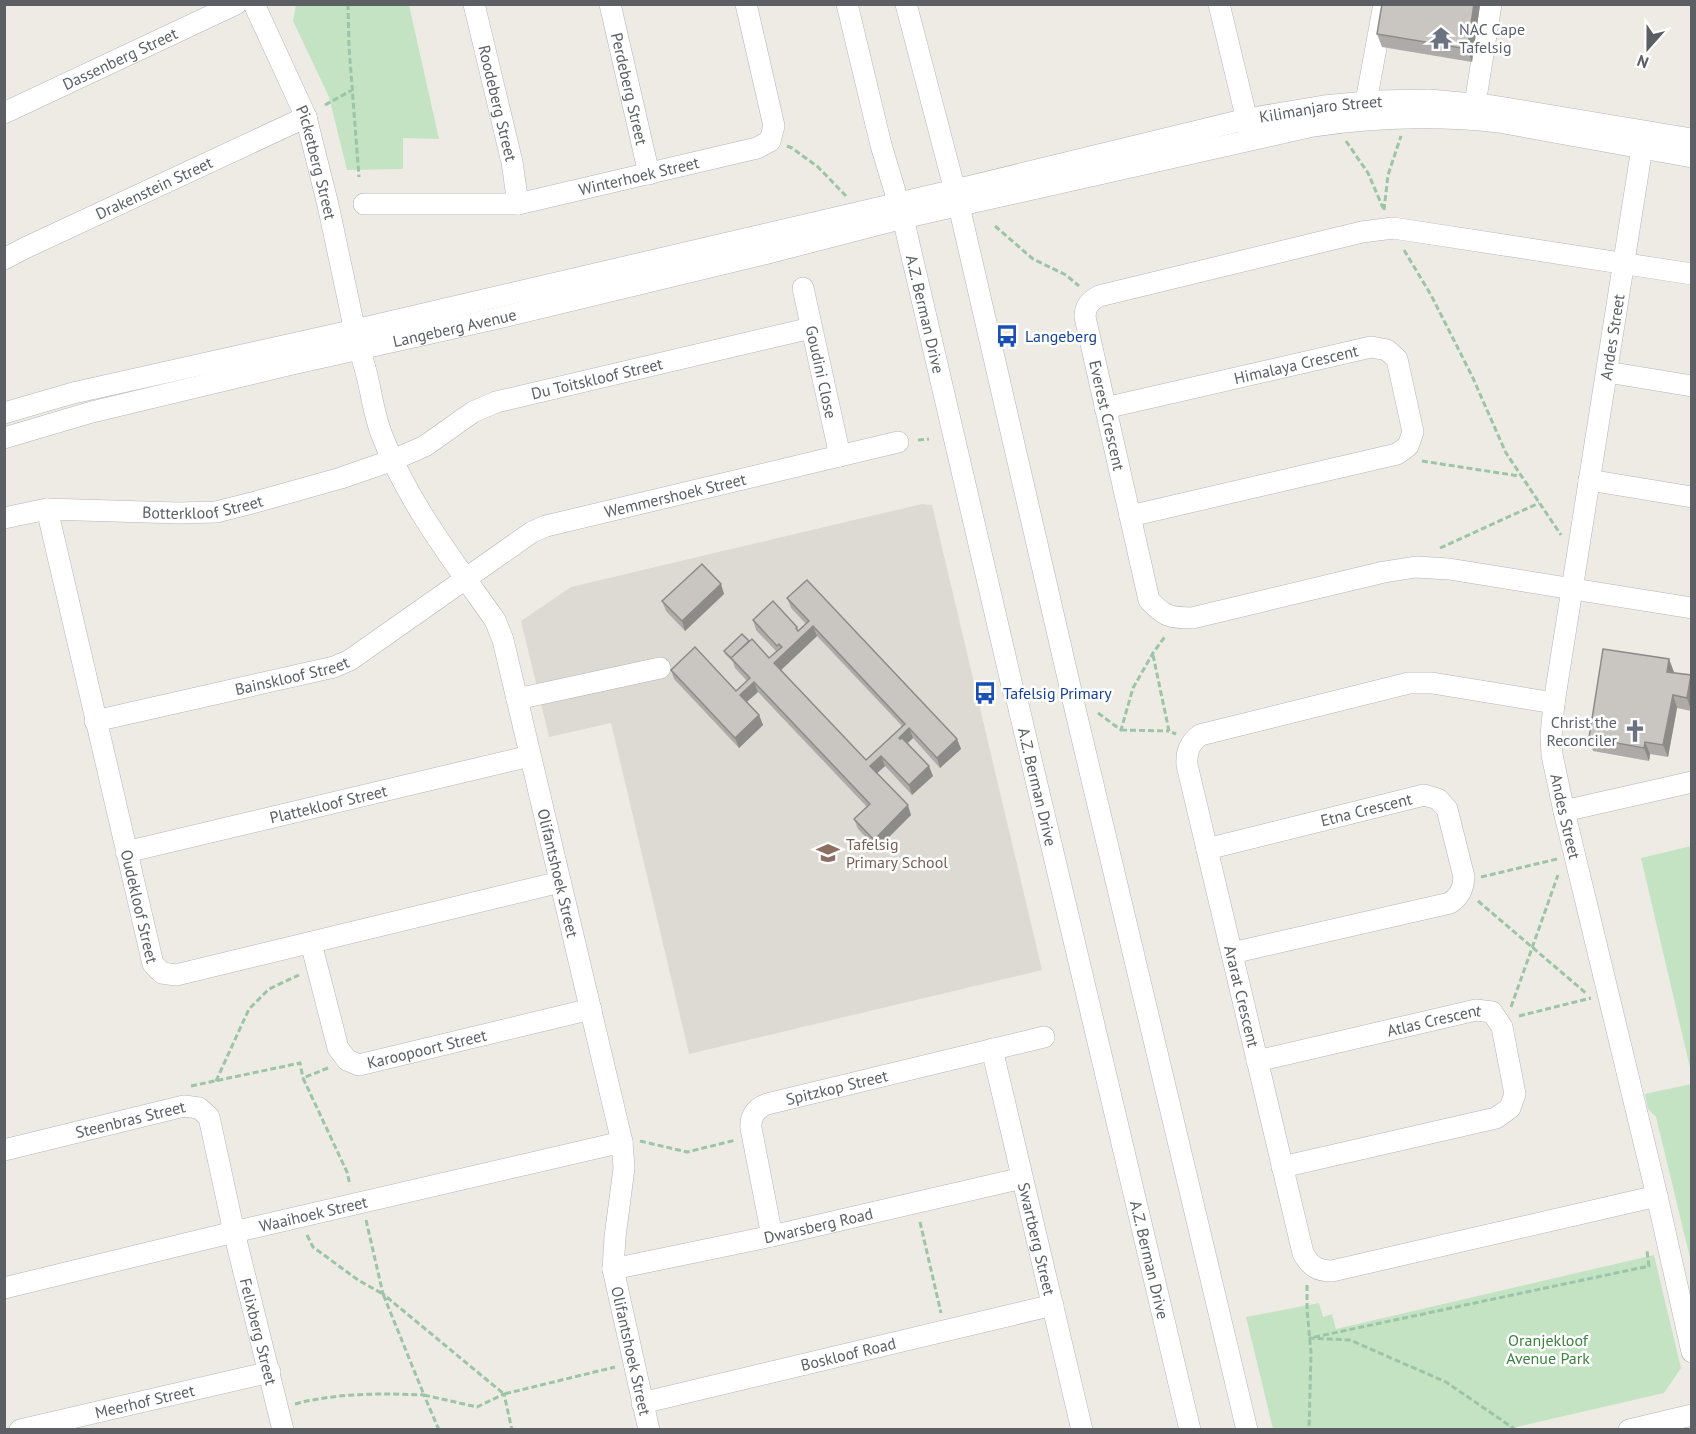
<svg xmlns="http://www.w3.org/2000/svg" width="1696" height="1434" viewBox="0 0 1696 1434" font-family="'PT Sans',sans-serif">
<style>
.education{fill:#dddad3}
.park{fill:#c4e3c3}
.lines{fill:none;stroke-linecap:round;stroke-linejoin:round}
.minor-casing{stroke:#b2b5b8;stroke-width:22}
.path{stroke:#9cc4a7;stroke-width:3;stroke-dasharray:6 3;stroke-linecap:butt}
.minor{stroke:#fff;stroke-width:21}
.wall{fill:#adaaa7;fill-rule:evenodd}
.shaded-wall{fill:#8d8b88}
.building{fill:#c9c6c2;stroke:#8d8b88;stroke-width:1.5;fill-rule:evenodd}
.labels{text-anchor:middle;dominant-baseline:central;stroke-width:5;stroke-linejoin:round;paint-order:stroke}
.worship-label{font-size:16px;fill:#5b616d;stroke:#fff;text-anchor:start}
.street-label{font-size:16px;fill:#5c6064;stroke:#fff}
.transit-label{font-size:16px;fill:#164399;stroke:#fff;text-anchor:start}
.education-label{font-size:16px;fill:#785e54;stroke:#fff;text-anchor:start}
.park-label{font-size:16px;fill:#3c833e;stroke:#fff}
</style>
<rect width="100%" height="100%" fill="#eeebe5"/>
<!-- education -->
<path class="education" d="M922 504 932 505 1042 970 689 1054 611 723 549 737 521 621 571 587Z"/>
<!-- park -->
<path class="park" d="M296 5H409L439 139 403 138V169L347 170 329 97 293 21Z
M1691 846H1692L1691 1072 1641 858Z
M1691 1084H1692L1691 1262 1656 1117 1648 1109 1645 1094Z
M1654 1255 1681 1368 1664 1393 1508 1429H1273L1246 1317 1319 1303 1323 1317 1332 1314 1336 1329Z"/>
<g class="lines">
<!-- minor casing -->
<g class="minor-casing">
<g id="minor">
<path id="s1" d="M254 4 306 117 328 205 359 350C371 378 371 410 383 438 409 504 454 562 495 620L503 640 622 1142 624 1168 615 1237 613 1269 649 1430"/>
<path id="s2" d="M474 4 512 162 518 204"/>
<path id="s3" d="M610 4 649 174"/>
<path id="s4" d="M847 4 881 145 903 218 1013 690 1017 700 1190 1430"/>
<path d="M906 4 959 206 1077 717 1247 1430"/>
<path d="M1219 4 1250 133"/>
<path d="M1366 102 1384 4"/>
<path d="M1475 104 1491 4"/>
<path id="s5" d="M4 113 236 4"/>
<path id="s6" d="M1644 135 1554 703 1551 736 1552 755 1564 811 1657 1196 1692 1352"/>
<path id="s7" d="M364 204H518L757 148 770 141 774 126 746 4"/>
<path id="s8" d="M4 259 25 248 306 117"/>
<path id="s9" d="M1692 274 1393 228 1362 232 1099 296C1090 301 1085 306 1085 317L1149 600C1164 616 1169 618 1192 618L1384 572 1416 567 1449 569 1692 608"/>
<path id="s10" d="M803 288 840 456"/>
<path d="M1607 372 1692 386"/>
<path id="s11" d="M1105 408 1371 347 1387 350 1397 359 1413 432 1408 446 1397 454 1130 516"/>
<path id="s12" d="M4 413 73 393 355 330 955 190 1247 119 1324 106 1376 101 1429 100 1493 106 1692 139"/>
<path id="s13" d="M4 438 92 412 292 364 494 319 768 253 903 218 1313 126C1375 117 1437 115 1499 122L1692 157"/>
<path d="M1589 480 1692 497"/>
<path id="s14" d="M47 509 153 964 162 973 176 975 560 882"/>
<path id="s15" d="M4 518 47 509 179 513 216 512 252 503 341 478 393 460 425 446 473 412 496 402 811 328"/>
<path d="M517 699 660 668"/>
<path id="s16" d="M1554 703 1432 683H1409L1200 735C1190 743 1186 751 1187 765L1303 1253C1310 1266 1317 1271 1332 1271L1657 1196"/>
<path id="s17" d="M95 721 334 667 350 660 532 532 546 526 898 442"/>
<path d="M1564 811 1692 782"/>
<path id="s18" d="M1207 849 1424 795 1438 799 1447 809 1464 877C1463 889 1460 896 1450 903L1232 953"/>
<path id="s19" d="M126 852 530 756"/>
<path id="s20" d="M311 943 338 1048 347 1060 359 1065 591 1009"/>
<path id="s21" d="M992 1049 1082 1430"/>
<path id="s22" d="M1257 1061 1476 1010 1492 1012 1502 1027 1515 1094 1510 1108 1496 1118 1282 1167"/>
<path id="s23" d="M4 1150 184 1106 199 1108 209 1117 234 1232 283 1430"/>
<path id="s24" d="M772 1236 751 1128C750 1116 756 1108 767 1104L1044 1037"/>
<path id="s25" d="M613 1269 772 1236 1022 1178"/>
<path id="s26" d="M4 1288 234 1232 622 1142"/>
<path id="s27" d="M642 1403 1053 1305"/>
<path id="s28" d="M20 1430 270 1372"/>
<path d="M1629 1430 1692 1415"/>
</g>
</g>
<!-- path -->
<path class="path" d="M348 4 349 47 359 177
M325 105 352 90
M1346 141 1368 173 1383 208
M787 146 792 148 818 167 846 196
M1384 210 1388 175 1401 136
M995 226 1033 259 1066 275 1079 286
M1404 250 1431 295 1472 376 1506 453 1561 535
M918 440 929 439
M1422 461 1519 476
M1440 548 1539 503
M1153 655 1169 731 1176 734
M1098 713 1121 730 1133 688 1153 653 1166 635
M1121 730 1169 731
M1481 877 1557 859
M1478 901 1587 994
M1511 1007 1558 875
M1519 1016 1591 998
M328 1068 303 1078 347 1172 350 1185
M216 1081 249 1009 269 989 299 975
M191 1086 300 1063 303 1078
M640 1141 687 1152 736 1140
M366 1220 383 1294 504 1394 615 1367
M920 1222 941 1313
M307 1235 313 1247 358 1280 383 1294 424 1395 477 1407 504 1394 512 1430
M1307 1285V1309L1311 1353 1309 1430
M295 1404C336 1393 381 1393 424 1395L439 1430
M1516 1430 1446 1382 1350 1340 1310 1338 1649 1266 1647 1251H1649"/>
<!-- minor -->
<use href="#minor" class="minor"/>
</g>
<!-- wall -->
<path class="wall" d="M1382 4H1480L1472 62 1382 47 1377 34Z
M724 594 685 631 666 611 662 601Z
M787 598 957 739 961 749 940 768 913 738 908 743 933 776 912 795 885 766 877 773 911 815 877 849 858 829 854 819 867 807 758 692 747 702 759 715 763 725 739 748 674 679 671 670 736 691 747 681 735 668 733 662 725 654 724 651 749 641 769 658 776 651 756 630 753 620 797 627 798 631 806 624 791 608ZM817 636 902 726 866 760 781 670Z
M1669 659 1674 673 1691 675 1692 677V710L1691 711 1677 708 1668 757 1650 754 1649 761 1593 751 1589 738Z"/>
<!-- shaded-wall -->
<path class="shaded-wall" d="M1474 4H1480L1472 62 1467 49Z
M721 584 724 594 685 631 682 621Z
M813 626 817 636 778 673 774 663Z
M1669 659 1674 672 1671 685 1667 672Z
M1691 675 1692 677 1691 711 1687 698Z
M754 682 758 692 743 705 740 695Z
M1673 695 1677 708 1668 757 1663 745Z
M759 715 763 725 739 748 735 738Z
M909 728 913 738 902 748 899 738Z
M957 739 961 749 940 768 937 758Z
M1645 742 1650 754 1649 761 1644 748Z
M881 756 885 766 874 776 870 766Z
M929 766 933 776 912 795 909 785Z
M908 805 911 815 877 849 874 840Z"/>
<!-- building -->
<path class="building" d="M1382 4H1474L1467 49 1377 34Z
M702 564 721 584 682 621 662 601Z
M807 580 957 739 937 758 909 728 899 738 900 739 902 738 929 766 909 785 881 756 870 766 908 805 874 840 854 819 870 804 754 682 740 695 759 715 735 738 671 670 695 647 736 691 750 678 731 658 752 639 769 658 782 647 779 644 777 646 753 620 773 601 797 627 796 628 798 631 809 621 787 598ZM813 626 905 724 866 760 774 663Z
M742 634 749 641 731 658 734 661 724 651Z
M1603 649 1669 659 1667 672 1691 675 1687 698 1673 695 1663 745 1645 742 1644 748 1589 738Z"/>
<!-- icons -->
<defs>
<g id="temple-bare" transform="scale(1.8)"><path d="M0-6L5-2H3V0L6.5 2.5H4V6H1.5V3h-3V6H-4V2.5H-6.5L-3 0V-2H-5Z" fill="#6b7280" stroke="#fff" stroke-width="2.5" paint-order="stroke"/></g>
<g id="bus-bare" transform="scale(1.8)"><path d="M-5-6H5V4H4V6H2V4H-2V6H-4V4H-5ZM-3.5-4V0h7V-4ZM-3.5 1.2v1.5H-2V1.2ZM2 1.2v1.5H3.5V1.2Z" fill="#1a4fb4" stroke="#fff" stroke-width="2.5" paint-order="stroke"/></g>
<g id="church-bare" transform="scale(1.8)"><path d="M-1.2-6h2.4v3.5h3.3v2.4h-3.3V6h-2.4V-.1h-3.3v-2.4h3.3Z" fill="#6b7280" stroke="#fff" stroke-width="2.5" paint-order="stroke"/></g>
<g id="school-bare" transform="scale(1.8)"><path d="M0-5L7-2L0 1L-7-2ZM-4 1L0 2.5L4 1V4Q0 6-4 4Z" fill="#8d6e63" stroke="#fff" stroke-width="2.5" paint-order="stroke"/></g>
</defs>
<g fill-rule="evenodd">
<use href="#temple-bare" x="1441" y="38"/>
<use href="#bus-bare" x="1007" y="336"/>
<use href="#bus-bare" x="985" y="693"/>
<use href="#church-bare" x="1635" y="731"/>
<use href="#school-bare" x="828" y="853"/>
</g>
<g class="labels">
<!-- worship labels -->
<g class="worship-label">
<text x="1459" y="29">NAC Cape<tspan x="1459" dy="18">Tafelsig</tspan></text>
<text x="1617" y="722" text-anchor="end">Christ the<tspan x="1617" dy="18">Reconciler</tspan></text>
</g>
<!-- street labels -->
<g class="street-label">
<text stroke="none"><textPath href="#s5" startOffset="128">Dassenberg Street</textPath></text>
<text stroke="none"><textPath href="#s3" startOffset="87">Perdeberg Street</textPath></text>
<text stroke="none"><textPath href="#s2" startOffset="102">Roodeberg Street</textPath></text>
<text stroke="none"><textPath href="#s12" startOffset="1352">Kilimanjaro Street</textPath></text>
<text stroke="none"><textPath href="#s1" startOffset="171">Picketberg Street</textPath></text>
<text stroke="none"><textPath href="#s7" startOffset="278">Winterhoek Street</textPath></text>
<text stroke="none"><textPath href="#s8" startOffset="166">Drakenstein Street</textPath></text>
<text stroke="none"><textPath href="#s4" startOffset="320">A.Z. Berman Drive</textPath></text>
<text stroke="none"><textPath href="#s13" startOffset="464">Langeberg Avenue</textPath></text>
<text transform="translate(1612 337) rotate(-81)">Andes Street</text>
<text stroke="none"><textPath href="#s11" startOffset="196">Himalaya Crescent</textPath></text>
<text stroke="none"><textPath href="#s10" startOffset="86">Goudini Close</textPath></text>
<text stroke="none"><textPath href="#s15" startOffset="620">Du Toitskloof Street</textPath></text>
<text stroke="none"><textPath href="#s9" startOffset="732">Everest Crescent</textPath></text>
<text stroke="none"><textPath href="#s17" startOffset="633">Wemmershoek Street</textPath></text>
<text stroke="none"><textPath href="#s15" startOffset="200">Botterkloof Street</textPath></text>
<text stroke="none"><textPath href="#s17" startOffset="202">Bainskloof Street</textPath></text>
<text stroke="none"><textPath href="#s4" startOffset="806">A.Z. Berman Drive</textPath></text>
<text stroke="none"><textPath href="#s19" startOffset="208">Plattekloof Street</textPath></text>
<text stroke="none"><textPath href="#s18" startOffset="164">Etna Crescent</textPath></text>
<text stroke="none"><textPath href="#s6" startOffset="690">Andes Street</textPath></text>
<text stroke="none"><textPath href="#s1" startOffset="930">Olifantshoek Street</textPath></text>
<text stroke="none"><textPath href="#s14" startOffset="408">Oudekloof Street</textPath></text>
<text stroke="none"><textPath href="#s16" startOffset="634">Ararat Crescent</textPath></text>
<text stroke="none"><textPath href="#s22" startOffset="182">Atlas Crescent</textPath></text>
<text stroke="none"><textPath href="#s20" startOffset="206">Karoopoort Street</textPath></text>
<text stroke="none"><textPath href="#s24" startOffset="213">Spitzkop Street</textPath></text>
<text stroke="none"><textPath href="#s23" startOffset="130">Steenbras Street</textPath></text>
<text stroke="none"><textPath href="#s26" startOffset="318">Waaihoek Street</textPath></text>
<text stroke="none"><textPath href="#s25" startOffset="210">Dwarsberg Road</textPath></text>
<text stroke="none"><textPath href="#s21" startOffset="195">Swartberg Street</textPath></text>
<text stroke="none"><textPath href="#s4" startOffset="1292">A.Z. Berman Drive</textPath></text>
<text stroke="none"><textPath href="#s23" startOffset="434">Felixberg Street</textPath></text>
<text stroke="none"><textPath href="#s1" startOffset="1418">Olifantshoek Street</textPath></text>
<text stroke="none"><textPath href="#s27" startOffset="212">Boskloof Road</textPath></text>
<text stroke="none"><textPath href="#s28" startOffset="128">Meerhof Street</textPath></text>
</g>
<!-- transit labels -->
<g class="transit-label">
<text x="1025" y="336">Langeberg</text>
<text x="1003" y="693">Tafelsig Primary</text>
</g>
<!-- education labels -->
<g class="education-label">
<text x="846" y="844">Tafelsig<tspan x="846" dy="18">Primary School</tspan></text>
</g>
<!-- park labels -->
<g class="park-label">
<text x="1548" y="1340">Oranjekloof<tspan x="1548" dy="18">Avenue Park</tspan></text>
</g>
</g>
<!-- border -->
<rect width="1696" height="1434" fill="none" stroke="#5c6064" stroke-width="12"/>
<!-- north arrow -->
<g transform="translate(1648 48) rotate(201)" stroke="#ffffff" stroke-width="4.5" paint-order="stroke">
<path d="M0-4.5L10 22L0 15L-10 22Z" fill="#5c6064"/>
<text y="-9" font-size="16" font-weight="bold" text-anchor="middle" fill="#5c6064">N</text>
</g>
</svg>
